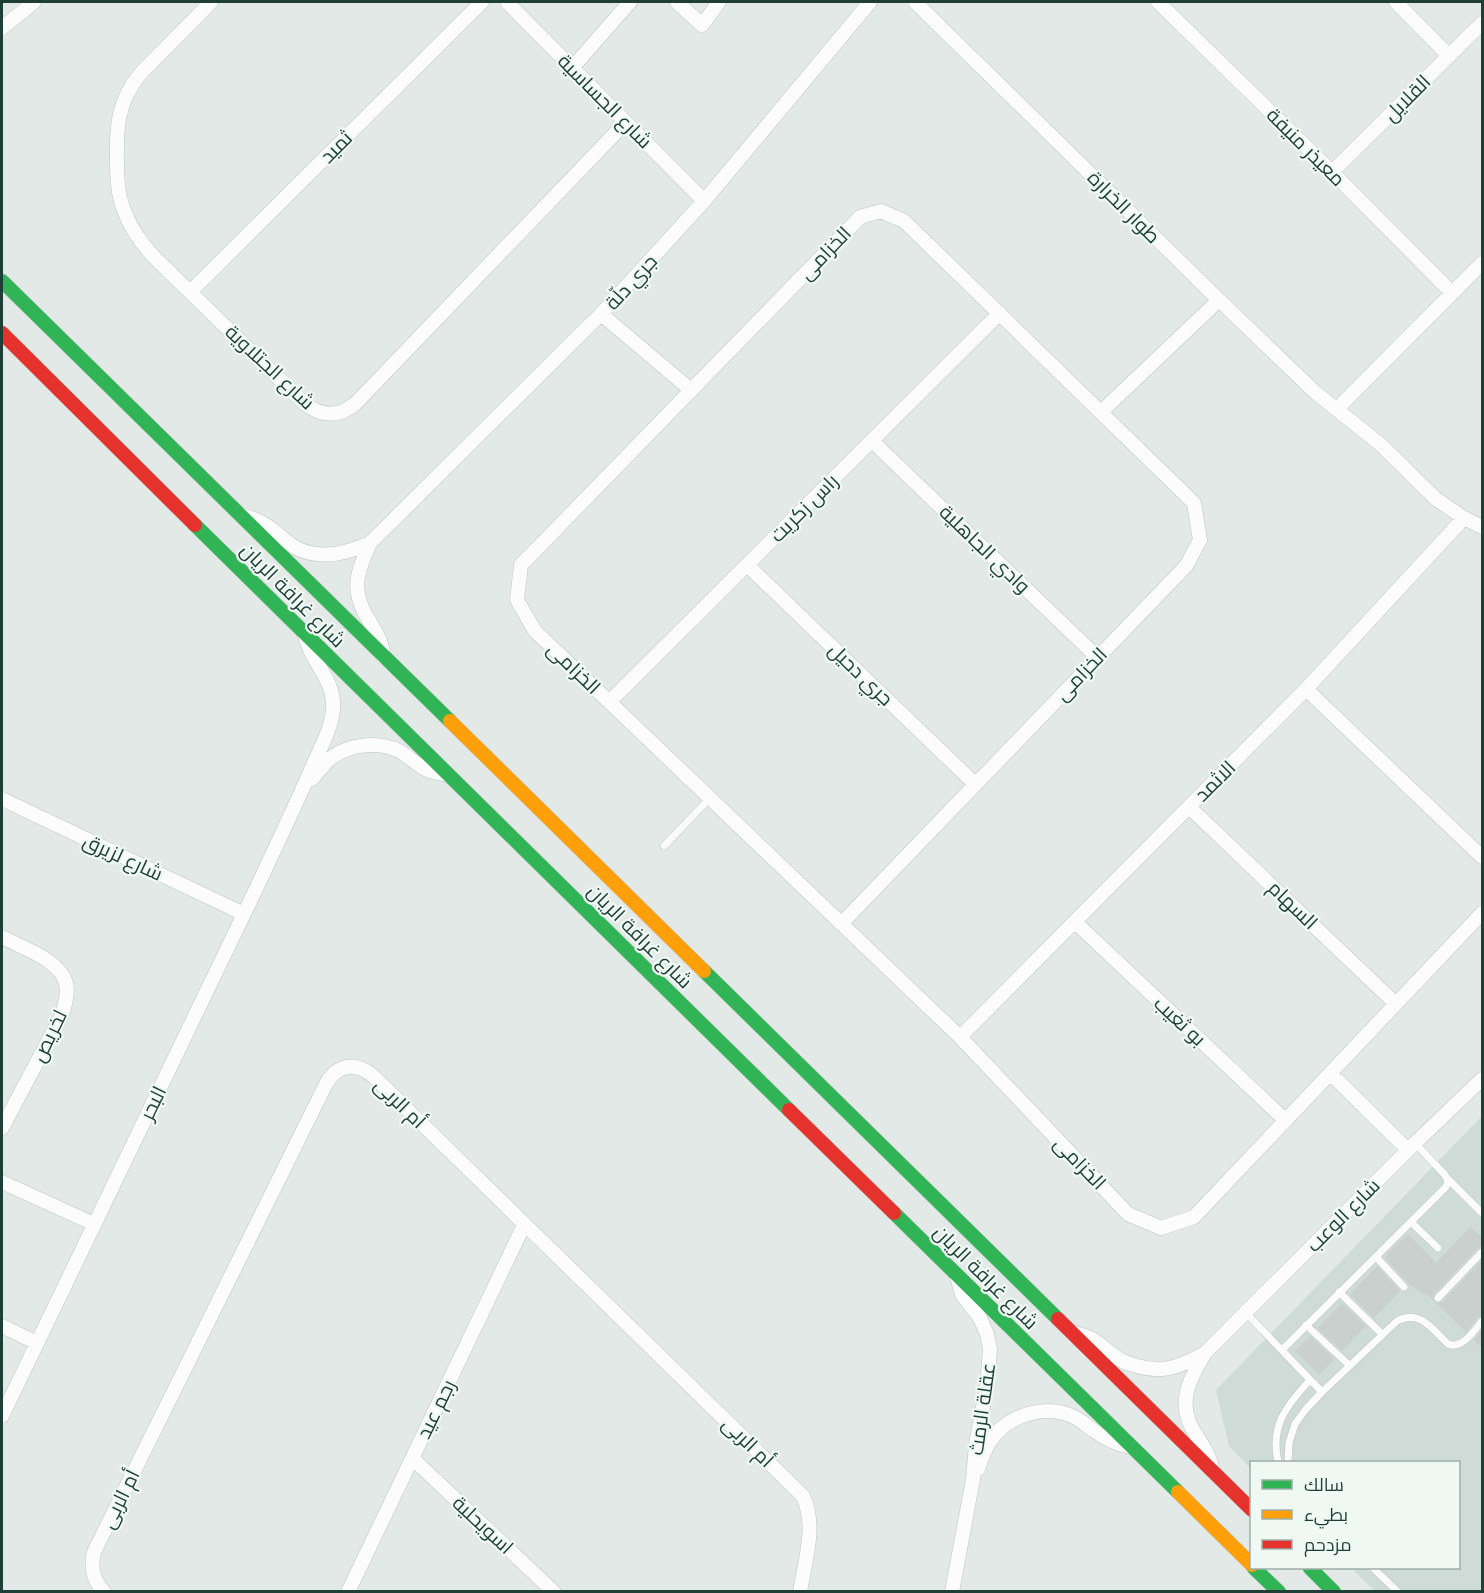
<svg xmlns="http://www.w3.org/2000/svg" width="1484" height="1593" viewBox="0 0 1484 1593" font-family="'Fira Sans Condensed',Cairo,sans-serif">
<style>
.built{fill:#cfdbd6}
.building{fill:#c9d0cd}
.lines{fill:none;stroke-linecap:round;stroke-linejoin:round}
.lane-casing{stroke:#bfc6c3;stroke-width:8}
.street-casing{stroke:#bfc6c3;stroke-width:15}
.fast-casing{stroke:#bdc7c3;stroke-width:15}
.slow-casing{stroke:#bdc7c3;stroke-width:15}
.jam-casing{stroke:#bdc7c3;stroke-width:15}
.lane{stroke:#fbfcfb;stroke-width:7}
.street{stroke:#fbfcfb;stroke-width:14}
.fast{stroke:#30b455;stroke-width:14}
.slow{stroke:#ff9f0a;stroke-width:14}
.jam{stroke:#e5322d;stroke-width:14}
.labels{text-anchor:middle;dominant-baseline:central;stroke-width:4.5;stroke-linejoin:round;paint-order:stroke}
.street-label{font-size:20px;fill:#1e3e36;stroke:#f0f8f4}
</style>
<rect width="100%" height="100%" fill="#e2e9e6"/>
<!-- built -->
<path class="built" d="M1482 1116V1591H1375L1351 1568H1458V1462H1252L1251 1469 1229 1446 1216 1390Z"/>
<!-- building -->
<path class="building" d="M1470 1227 1482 1237V1246L1478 1248 1434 1294 1433 1300 1426 1293 1424 1295 1409 1284 1385 1258 1388 1255 1387 1254 1408 1234 1436 1263Z
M1482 1260V1315L1478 1317 1466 1332 1436 1303 1442 1302Z
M1377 1266 1400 1291 1374 1318 1350 1295Z
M1342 1303 1366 1326 1342 1351 1317 1328Z
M1482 1330V1348L1474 1340Z
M1310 1336 1334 1359 1319 1375 1295 1351Z"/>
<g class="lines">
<!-- lane casing -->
<g class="lane-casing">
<path id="lane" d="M664 846 710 798
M1447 1178 1482 1213
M1411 1222 1438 1248
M1376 1257 1404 1287
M1339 1292 1382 1334
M1438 1298 1482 1252
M1246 1313 1322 1392
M1306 1325 1349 1365
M1282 1350 1446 1187 1448 1181 1445 1175 1415 1143
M1278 1462C1270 1426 1286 1406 1310 1380
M1288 1462 1289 1443 1295 1424 1306 1409 1322 1392 1397 1321C1420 1309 1432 1329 1448 1344 1462 1350 1474 1331 1482 1321
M1373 1568 1398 1592"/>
</g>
<!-- street casing -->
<g class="street-casing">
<path id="street" d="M211 2 140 74C118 101 116 127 117 161 117 180 118 198 126 215 132 231 143 245 154 257L305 404C322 417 339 417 355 404L626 122
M507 2 704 201
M677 2 702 25 719 2
M915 2 1219 300 1316 393 1380 444 1436 499 1464 518 1482 527
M1158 2 1332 172 1452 293
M1396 2 1449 56
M2 28 34 2
M572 68 630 2
M1332 172 1482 23
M190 292 482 2
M601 314 691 390
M1337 409 1482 263
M1101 412 1219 300
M872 441 1097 657
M241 515C262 519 274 531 289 543 303 555 327 557 344 552 353 550 362 546 370 543
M747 565 975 784
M383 657C383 643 377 634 370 622 350 592 356 574 370 543L601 314 704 201 870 2
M1306 689 1482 857
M609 702 1000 313
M312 779C318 772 324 764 331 758 349 744 378 741 399 751 409 756 416 765 427 770 434 773 442 774 449 775
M2 799 244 914
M1189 807 1396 1004
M1075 922 1285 1120
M841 924 1186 566 1200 540 1194 503 904 221 881 211 860 217 521 565 517 600 535 631 960 1037 1128 1214 1161 1228 1194 1217 1482 913
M2 937C21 947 54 958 64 978 70 989 65 1004 62 1015L2 1128
M960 1037 1306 689 1464 518
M1330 1073 1408 1150
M2 1182 94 1224
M2 1326 37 1343
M1072 1333C1094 1336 1099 1345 1116 1357 1122 1362 1130 1364 1137 1366 1164 1374 1180 1366 1204 1354
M2 1416C87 1240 173 1065 256 889 275 848 295 807 313 765 321 747 331 729 333 710 336 680 310 662 305 635
M412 1458 554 1592
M978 1469C981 1460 984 1451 989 1443 1007 1414 1048 1402 1078 1419 1083 1422 1088 1427 1093 1430 1105 1439 1116 1444 1130 1447
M1213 1472C1211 1456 1203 1446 1195 1433 1176 1405 1189 1379 1205 1353L1415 1143 1482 1079
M104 1592C93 1580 90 1568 94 1552L326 1084C337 1065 354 1061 372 1075L803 1496C817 1527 805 1559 800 1592
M348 1592 524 1225
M952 1592 973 1479 976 1444 987 1386 990 1349 987 1334 980 1318 962 1295 957 1276"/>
</g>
<!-- fast casing -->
<g class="fast-casing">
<path id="fast" d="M2 281 450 721
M195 525 789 1110
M704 971 1058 1319
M894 1213 1178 1492
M1254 1568 1279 1592
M1310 1568 1334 1592"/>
</g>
<!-- slow casing -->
<g class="slow-casing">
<path id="slow" d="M450 721 704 971
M1178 1492 1252 1565"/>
</g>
<!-- jam casing -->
<g class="jam-casing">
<path id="jam" d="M2 333 195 525
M789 1110 894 1213
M1058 1319 1252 1510"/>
</g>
<!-- lane -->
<use href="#lane" class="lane"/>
<!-- street -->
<use href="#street" class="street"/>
<!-- fast -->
<use href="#fast" class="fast"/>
<!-- slow -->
<use href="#slow" class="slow"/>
<!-- jam -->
<use href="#jam" class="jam"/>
</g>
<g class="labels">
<!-- street labels -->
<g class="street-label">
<text transform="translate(1407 98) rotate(-45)">القلايل</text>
<text transform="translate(605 101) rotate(45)">شارع الجساسية</text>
<text transform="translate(336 147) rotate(-45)">ثميد</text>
<text transform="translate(1306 147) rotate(45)">معيذر منيفة</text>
<text transform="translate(1124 207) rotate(45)">طوار الخرارة</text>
<text transform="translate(825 253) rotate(-46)">الخزامى</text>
<text transform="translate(631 282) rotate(-48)">جري دلّة</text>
<text transform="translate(270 367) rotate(43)">شارع الجتلاوية</text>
<text transform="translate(804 508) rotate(-45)">راس زكريت</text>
<text transform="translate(985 549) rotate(44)">وادي الجاهلية</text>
<text transform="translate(293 595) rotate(45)">شارع غرافة الريان</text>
<text transform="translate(574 668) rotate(44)">الخزامى</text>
<text transform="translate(861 674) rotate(44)">جري دحيل</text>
<text transform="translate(1081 674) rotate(-46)">الخزامى</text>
<text transform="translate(1215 781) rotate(-45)">الاثمد</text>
<text transform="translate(123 857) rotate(25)">شارع لزيرق</text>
<text transform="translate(1293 905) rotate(44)">السهام</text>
<text transform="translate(640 936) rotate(45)">شارع غرافة الريان</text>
<text transform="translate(1180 1021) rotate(43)">بو ثغيب</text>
<text transform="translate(49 1036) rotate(-64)">لخريص</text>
<text transform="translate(153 1103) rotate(-64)">البحر</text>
<text transform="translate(400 1103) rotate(44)">أم الربى</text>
<text transform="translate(1080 1163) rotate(46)">الخزامى</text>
<text transform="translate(1343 1215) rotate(-45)">شارع الوعب</text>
<text transform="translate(986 1277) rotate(45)">شارع غرافة الريان</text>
<text transform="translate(436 1409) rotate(-64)">رجم عيد</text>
<text transform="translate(982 1409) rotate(-82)">عقلة الرمث</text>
<text transform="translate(748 1442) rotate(44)">أم الربى</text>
<text transform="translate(120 1499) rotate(-64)">أم الربى</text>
<text transform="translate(483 1525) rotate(43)">اسويحلية</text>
</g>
</g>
<!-- border -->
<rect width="1484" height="1593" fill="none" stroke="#1e3e36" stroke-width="6"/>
<!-- legend -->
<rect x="1250" y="1461" width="210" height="108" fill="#f0f8f4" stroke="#9caea8" stroke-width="1.5"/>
<rect x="1262" y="1480" width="30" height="9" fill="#30b455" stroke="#9caea8" stroke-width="1.5"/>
<text x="1304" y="1491" font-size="18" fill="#1e3e36">سالك</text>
<rect x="1262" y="1510" width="30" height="9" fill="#ff9f0a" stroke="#9caea8" stroke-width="1.5"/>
<text x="1304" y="1521" font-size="18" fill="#1e3e36">بطيء</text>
<rect x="1262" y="1540" width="30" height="9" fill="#e5322d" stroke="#9caea8" stroke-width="1.5"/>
<text x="1304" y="1551" font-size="18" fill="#1e3e36">مزدحم</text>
</svg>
